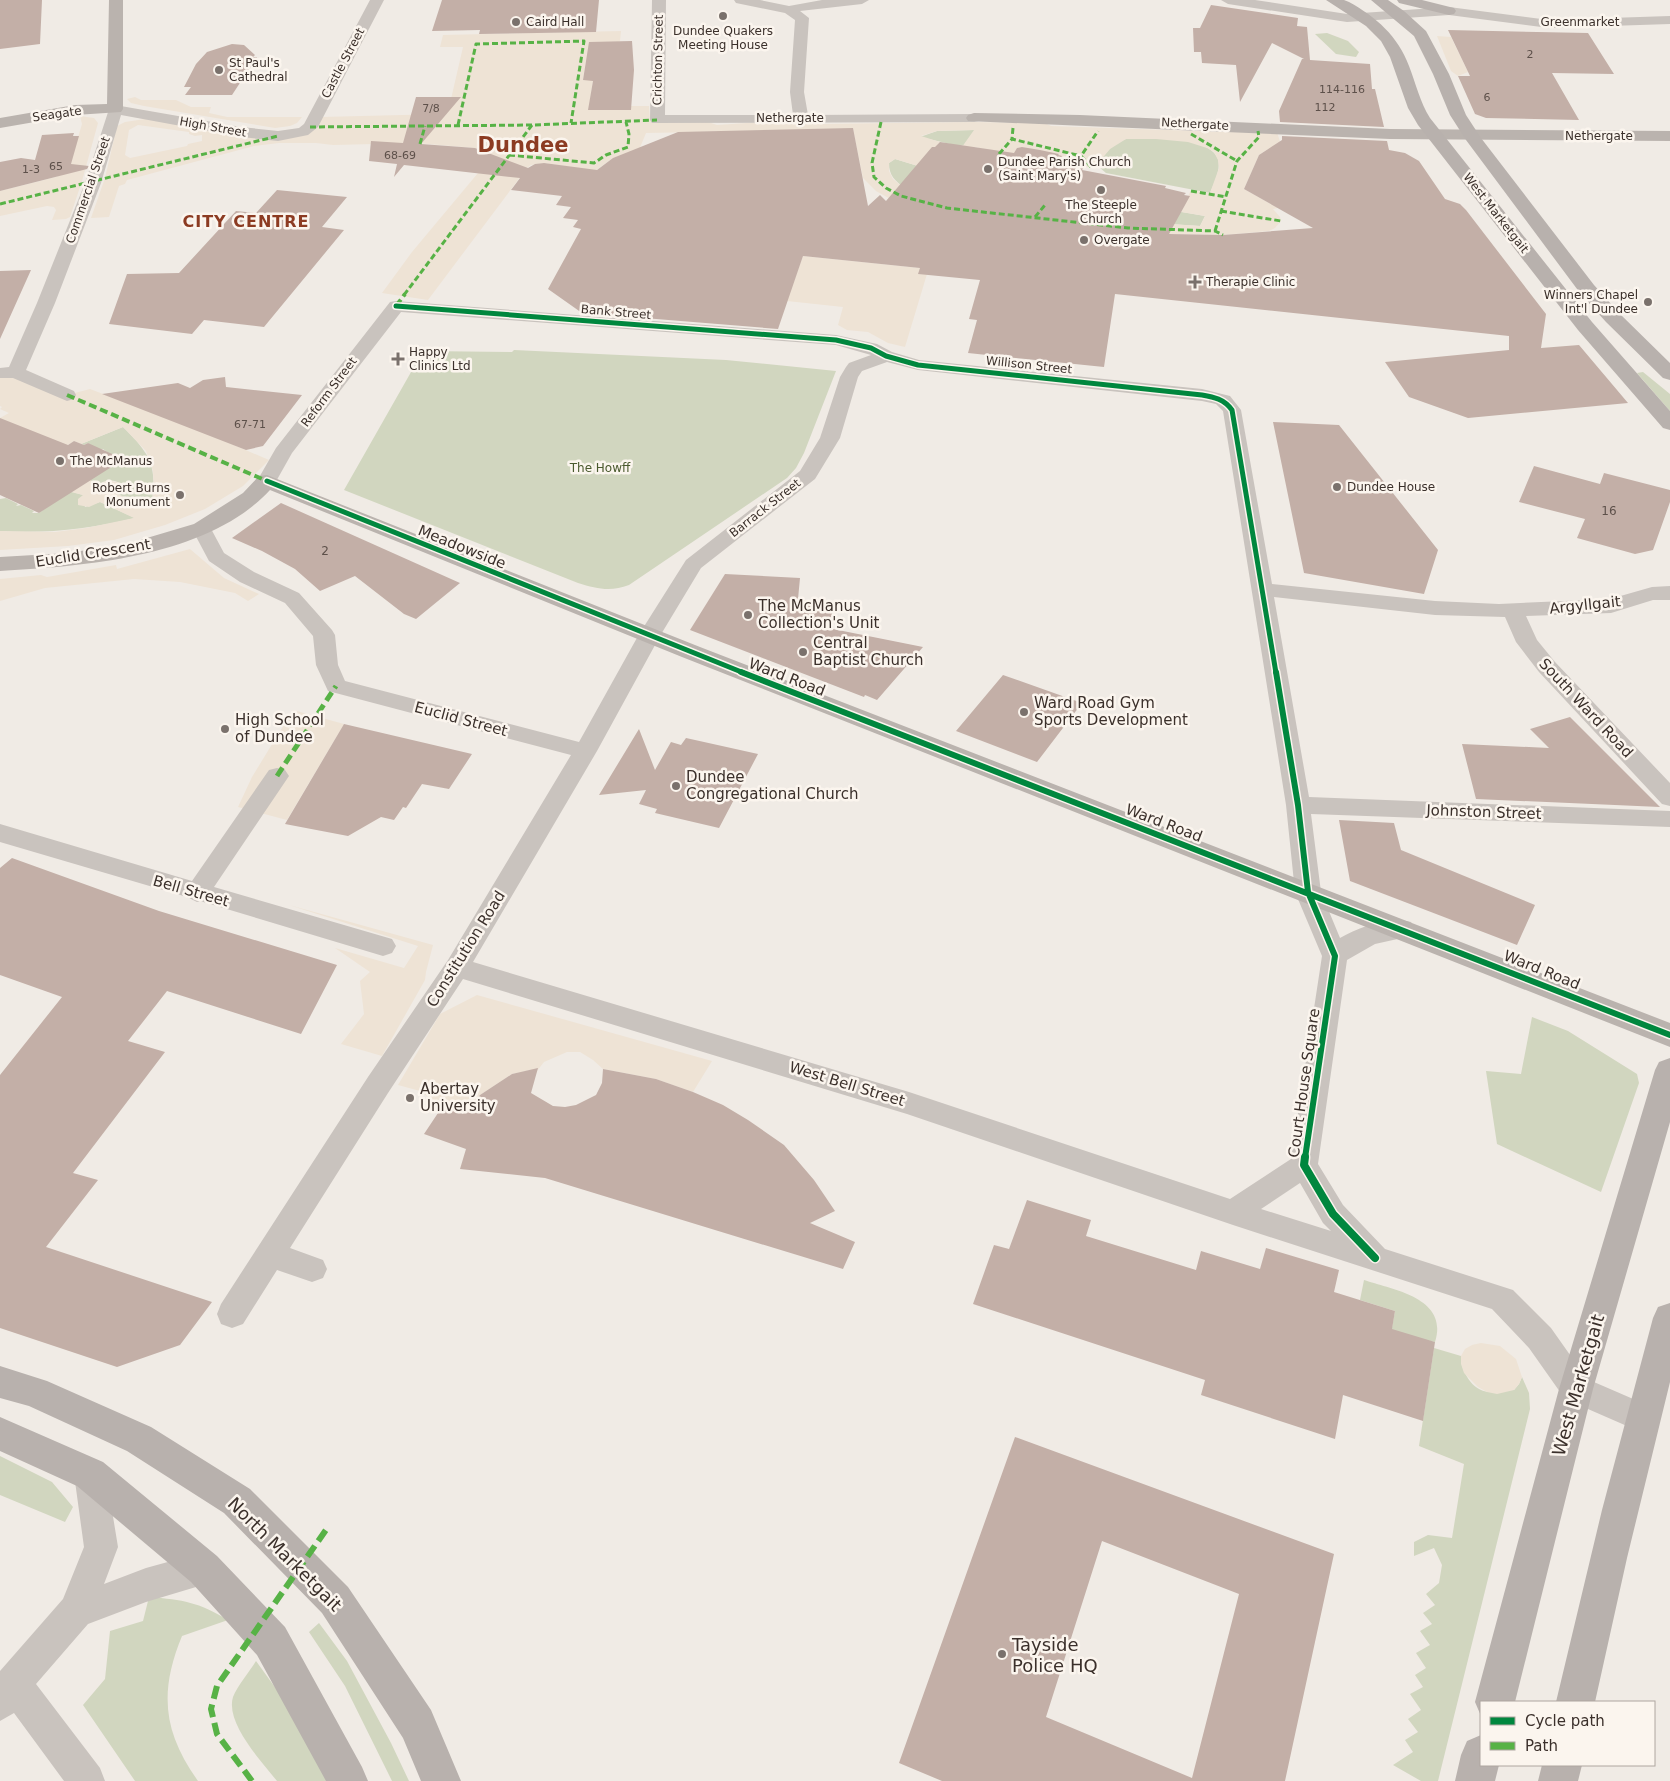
<svg xmlns="http://www.w3.org/2000/svg" width="1670" height="1781" viewBox="0 0 1670 1781" font-family="'DejaVu Sans',sans-serif">
<style>
.green{fill:#d1d6bf}
.plaza{fill:#eee3d5;fill-rule:evenodd}
.building{fill:#c3afa7;fill-rule:evenodd}
.lines{fill:none;stroke-linecap:round;stroke-linejoin:round}
.street{fill:#c9c3be;fill-rule:evenodd}
.secondary{fill:#bab3ae;fill-rule:evenodd}
.primary{fill:#b8b1ad;fill-rule:evenodd}
.quiet-far3{stroke:#57b246;stroke-width:3;stroke-dasharray:6 3;stroke-linecap:butt}
.quiet-far2{stroke:#57b246;stroke-width:4;stroke-dasharray:8 4;stroke-linecap:butt}
.quiet-far1{stroke:#57b246;stroke-width:5;stroke-dasharray:10 5;stroke-linecap:butt}
.quiet{stroke:#57b246;stroke-width:6;stroke-dasharray:13 6;stroke-linecap:butt}
.cycleway-far2-casing{stroke:#fbf5ee;stroke-width:8}
.cycleway-far1-casing{stroke:#fbf5ee;stroke-width:9}
.cycleway-casing{stroke:#fbf5ee;stroke-width:11}
.cycleway-far2{stroke:#00873e;stroke-width:5}
.cycleway-far1{stroke:#00873e;stroke-width:6}
.cycleway{stroke:#00873e;stroke-width:8}
.poi-dot{fill:#7a716c;stroke:#fbf5ee;stroke-width:2}
.labels{text-anchor:middle;dominant-baseline:central;stroke-width:5;stroke-linejoin:round;paint-order:stroke}
.far-number-label{font-size:11px;fill:#5d504a}
.far-poi-label{font-size:12px;fill:#3b302b;stroke:#fbf5ee;text-anchor:start}
.far-street-label{font-size:12px;fill:#3b302b;stroke:#fbf5ee}
.far-park-label{font-size:12px;fill:#4a5a2e;stroke:#fbf5ee}
.number-label{font-size:12px;fill:#5d504a}
.street-label{font-size:15px;fill:#3b302b;stroke:#fbf5ee}
.poi-label{font-size:15px;fill:#3b302b;stroke:#fbf5ee;text-anchor:start}
.far-district-label{font-size:16px;font-weight:bold;letter-spacing:1px;fill:#8c3b22;stroke:#fbf5ee}
.near-street-label{font-size:18px;fill:#3b302b;stroke:#fbf5ee}
.near-poi-label{font-size:18px;fill:#3b302b;stroke:#fbf5ee;text-anchor:start}
.far-town-label{font-size:21px;font-weight:bold;fill:#8c3b22;stroke:#fbf5ee}
</style>
<rect width="100%" height="100%" fill="#f0ebe5"/>
<!-- green -->
<path class="green" d="M1327 33 1348 41 1359 52 1356 57 1336 54 1315 34Z
M975 130 964 145 959 146 920 137 937 131Z
M1126 139C1147 138 1209 135 1218 159 1221 170 1214 183 1210 193L1106 173 1099 167C1102 153 1113 144 1126 139Z
M895 159 918 166 1205 216 1200 226 1170 224 904 188C895 180 889 176 889 163Z
M514 350 726 360 836 371 804 453 796 468 787 478 629 585C611 592 597 589 578 583L344 490 423 351 512 352Z
M1643 372 1670 394V411L1637 373Z
M123 427C151 454 158 468 151 507L114 493 119 488 120 484C113 478 104 481 97 485L87 479 120 461 118 460 121 457 118 456 115 458 103 449 99 451 88 443 84 445 81 444Z
M69 491 83 495 85 507 100 502 135 518C90 529 46 534 0 531V499L6 498 18 504 16 506 21 505 34 511 32 513H39Z
M1532 1017 1568 1031 1637 1074 1639 1083 1601 1192 1497 1144 1486 1071 1521 1074Z
M1364 1280C1394 1290 1449 1298 1435 1342L1391 1333 1395 1311 1360 1300Z
M1434 1348 1461 1356C1461 1371 1472 1391 1489 1392 1497 1392 1506 1390 1514 1390L1519 1384 1522 1377 1529 1393 1530 1409 1438 1781H1421L1393 1765 1413 1752 1405 1740 1418 1732 1408 1719 1421 1710 1410 1694 1423 1687 1415 1675 1426 1668 1416 1653 1430 1645 1420 1631 1432 1624 1423 1613 1435 1605 1426 1594 1439 1583 1442 1565 1434 1548 1414 1556V1542L1428 1535 1452 1538 1464 1464 1419 1446Z
M0 1456 52 1482 73 1507 65 1522 0 1495Z
M149 1597C184 1600 198 1602 228 1620L182 1636C159 1692 163 1732 198 1781H135L83 1705 105 1679 110 1631 143 1621Z
M319 1623 347 1661 391 1743 409 1781H392L345 1686 309 1632Z
M256 1661 303 1726 329 1781H277C262 1762 225 1723 233 1697 237 1686 250 1671 256 1661Z"/>
<!-- plaza -->
<path class="plaza" d="M621 31 620 41 586 60 583 80H593L589 107 629 109 631 106H649L650 121 655 123 708 122 717 125 761 122 768 124 812 122 819 124 973 122 1045 123 1051 126 1227 132 1240 130 1277 132 1281 145 1268 149 1259 155 1244 189 1278 208 1273 209 1280 217 1281 221 1275 228 1269 231 1223 235 1128 233 892 200 876 191 863 178 853 129 646 133 639 150 613 158 595 171 544 163 531 165 527 168 428 300 382 293 412 252 478 173 488 154 475 148 416 143 333 145 316 143H279L254 146 127 180 125 184 119 186 109 217 91 218 105 178 117 126 125 122 145 119 284 137 321 117 443 114 448 112 463 47H440L443 35ZM138 125 189 132V134L195 136 202 135V141L188 144 187 146 130 158 125 155 129 130ZM974 130 962 147 973 149 975 147 1016 157 1017 148 1023 147 1053 155 1055 153 1058 154 1050 163 1084 167H1099L1100 161 1110 149 1126 139H1156L1188 142 1207 148 1214 152 1218 160 1219 168 1210 193 1191 190 1181 212 1205 216 1200 226 1170 224 904 188 893 179 889 171V163L895 159 918 166 922 159 928 160 933 147 939 148 940 142 921 136 937 131Z
M1437 36 1451 37 1468 72 1458 76 1451 71Z
M135 97 141 100H176L191 107H211L209 113 227 117H302L297 123 290 126 275 128 144 106 131 103 127 99Z
M80 116 94 118 98 123 82 181 70 217 66 219 52 220 56 210 54 207 47 206 0 216V191L56 177 68 171 82 124Z
M803 256 920 268 927 274 905 347 888 343 868 332 847 330 838 325 843 307 787 301Z
M16 372 67 395 90 389 206 433 269 460 243 486 205 509 165 525 114 540 68 546 0 550V531L55 532 86 528 134 518 100 502 89 507 78 505V499L83 495 71 492 90 480 94 482 92 484 97 485 107 481 118 482 120 486 114 493 150 507 154 490 153 471 146 451 123 427 81 444 74 441 66 446 9 422 6 423 0 418 9 413 0 409 2 407 0 406V377Z
M190 549 224 578 259 594 248 601 235 593 180 582 134 579 45 588 0 601V579L41 575 47 577 116 565 117 569Z
M293 710 344 724 287 820 238 807 252 777Z
M289 905 433 945 426 972 425 980 382 1056 341 1044 364 1014 360 981 370 972 335 948 404 968 418 946Z
M477 995 712 1061 693 1092 656 1079 603 1069 593 1060 580 1052H567L544 1062 537 1071 531 1070 512 1074 480 1095 465 1114 442 1107 420 1091 398 1085 440 1014Z
M1481 1343 1500 1346 1516 1359 1522 1377 1519 1384 1514 1390 1497 1394 1487 1392 1478 1387 1464 1373 1461 1364V1356L1465 1349 1472 1345Z"/>
<!-- building -->
<path class="building" d="M0 0H42L40 44 0 49Z
M442 0H599L596 32 479 34 480 30 432 31Z
M1211 5 1298 18 1297 26 1307 27 1310 60 1370 64 1372 89H1375L1384 127 1280 122 1279 111 1302 59H1304L1272 43 1240 102 1236 65 1202 63 1201 52H1194L1193 28H1200Z
M1448 30 1588 33 1614 74 1552 73 1579 120 1486 118 1475 114 1458 76H1470Z
M632 41 634 70 631 110H588L593 81 583 80 589 42Z
M232 44 244 45 255 55 253 57H257L232 95H185L191 87H184L196 64 207 52Z
M416 97H461L421 144 475 148 528 168 535 164 544 163 597 170 613 158 678 132 853 128 868 206 880 195 886 201 932 147H935L940 142 1014 153 1017 148 1022 147 1040 150 1059 154 1058 155 1062 156 1057 162 1084 167 1082 170 1166 186 1165 188 1186 193 1184 195 1190 196 1169 234 1223 235 1313 228 1244 189 1259 155 1282 140V136L1387 141 1389 150 1405 153 1419 161 1445 199 1460 204 1466 210 1546 314 1541 348 1579 345 1628 403 1468 418 1409 397 1385 362 1509 350V336L1115 294 1104 367 968 353 977 320 969 319 980 280 918 274 920 268 803 256 778 329 582 313 548 289 581 229 573 227 578 220 563 218 571 207 556 205 562 196 511 190 520 178 404 165 394 177 397 164 369 161 371 141 403 143Z
M74 133 73 136H79L71 164 89 166 87 169 0 191V162L21 158 35 160 42 135Z
M277 190 347 197 322 227 344 230 264 327 204 320 192 334 109 324 127 274 179 273 236 211 256 213Z
M31 270 0 339V271Z
M225 377 226 387 302 395 263 446 246 450 102 394 178 383 190 388 203 380Z
M0 418 68 445 74 441 84 445 88 443 121 458 118 460 121 461 39 513 0 495Z
M1273 422 1339 425 1438 550 1424 594 1304 573Z
M1534 466 1600 484 1604 473 1670 490V502L1653 550 1635 554 1577 538 1585 519 1519 502Z
M281 503 460 583 416 619 404 614 355 576 320 591 295 569 262 551 232 538Z
M725 574 800 578 798 599 834 607 828 628 923 647 877 700 865 695 864 697 690 630Z
M1003 675 1082 703 1037 762 956 731Z
M1570 717 1660 807 1476 799 1462 744 1549 748 1530 729Z
M344 724 472 754 449 789 422 784 406 808 403 807 394 820 381 817 348 836 285 824Z
M639 729 655 770 671 742 681 745 686 738 758 754 719 828 655 813 657 809 639 804 646 790 599 795Z
M1339 820 1394 823 1401 850 1535 905 1517 945 1350 881Z
M12 858 159 911 337 965 301 1034 167 991 128 1041 165 1052 73 1173 98 1180 46 1247 212 1302 180 1345 117 1367 0 1328V1075L62 997 0 975V868Z
M538 1068 531 1093 553 1106 565 1107 576 1105 596 1095 602 1083 603 1069 656 1079 693 1092 723 1105 748 1120 784 1145 814 1180 835 1211 810 1223 855 1242 843 1269 545 1178 460 1169 466 1149 424 1134 442 1107 463 1114 480 1095 512 1074Z
M1027 1200 1091 1220 1086 1236 1196 1270 1201 1251 1260 1269 1266 1248 1339 1270 1334 1292 1395 1311 1392 1329 1435 1342 1423 1421 1343 1395 1335 1439 1201 1395 1205 1380 973 1304 994 1245 1009 1249Z
M1015 1437 1334 1554 1285 1781H942L899 1763ZM1102 1541 1239 1594 1192 1778 1046 1717Z"/>
<g class="lines">
<!-- street -->
<path class="street" d="M370 0H384L318 127 308 135 278 141 241 137 121 115 101 183 55 303 26 370 74 391 76 395 74 399 67 401 13 378H0V368L9 367 37 303 85 183 110 106 115 105 241 127 278 131 299 128 304 124Z
M652 0H666L665 115H793L790 92 795 20 785 13 736 3 734 0H760L789 6 822 0H869L862 4 800 11 809 18 804 92 808 115 974 114 979 115 981 118 979 121 974 122 652 123 650 120Z
M1221 0H1255L1347 14 1449 7 1549 20 1670 16V24L1549 28 1449 15 1347 22 1228 4Z
M396 301 836 335 877 344 892 352 919 360 1202 389 1230 396 1241 410 1272 584 1435 601 1499 604 1610 599 1652 587 1670 586V600H1653L1611 613 1526 616 1537 640 1555 662 1670 783V806L1662 804 1539 672 1516 642 1505 617 1435 615 1274 597 1309 797 1670 811V827L1311 814 1321 892 1340 938C1359 927 1390 916 1411 922L1415 929 1411 936 1375 944 1347 960 1318 1164 1343 1205 1385 1249 1513 1290 1551 1328 1587 1379 1654 1408 1659 1418 1654 1428 1643 1433 1565 1399 1529 1348 1492 1309 1233 1225 907 1114 463 979 388 1093 290 1248 323 1260 327 1269 323 1278 312 1282 277 1270 243 1324 232 1328 221 1324 217 1314 221 1304 368 1077 448 960 571 755 328 691 316 665 313 636 285 603 240 582 209 561 192 529 195 525 202 523 209 525 224 553 254 572 299 593 332 630 335 635 338 665 345 681 579 742 638 636 686 560 800 471 820 438 840 377 846 367 849 363 871 355 836 345 401 312 292 453 274 485 267 487 260 485 257 481 276 448 390 302ZM887 362 918 370 1202 401 1216 404 1223 411 1286 805 1295 892 1322 956 1291 1159 1230 1199 909 1092 473 962 597 751 660 636 701 568 815 479 840 438 858 377 862 371ZM1300 1183 1323 1223 1331 1231 1261 1209Z
M277 768 285 770 289 776 214 887 392 939 396 946 392 953 383 956 200 901 197 902 187 897 0 842V824L192 881 269 770Z
M90 1458 102 1463 106 1474 118 1547 104 1584 146 1568 204 1552 216 1557 221 1569 216 1581 146 1602 88 1624 36 1684 100 1768 105 1781H64L14 1713 0 1721V1671L63 1599 84 1547 74 1474 78 1463Z"/>
<!-- secondary -->
<path class="secondary" d="M109 0H123V109L121 112 75 115 0 128V118L75 105 107 104Z
M974 113 1080 115 1390 129 1670 131V141L1390 139 968 121 966 118 968 115Z
M267 475 700 647 1670 1023V1047L682 657 270 490C208 557 86 566 0 571V557L68 553 130 543 194 524 243 493 259 476Z"/>
<!-- primary -->
<path class="primary" d="M1326 0H1344L1349 2C1376 17 1398 36 1409 66 1416 84 1420 102 1430 118L1592 322 1670 411V430L1663 428 1578 330 1418 125 1408 108 1390 57 1381 41 1366 26Z
M1371 0H1388L1404 11 1426 31 1449 74 1466 115 1481 138 1594 285 1620 314 1670 363V380L1663 378 1606 322 1580 293 1466 140 1450 115 1433 74 1414 36Z
M1397 0H1422L1454 8 1456 11 1454 14 1449 15 1399 3Z
M1670 1058V1122L1593 1389 1515 1702H1481V1716L1475 1702 1559 1389 1655 1070 1659 1062Z
M1670 1303V1382L1627 1558 1595 1702H1556L1602 1510 1653 1318 1658 1307Z
M0 1366 47 1381 151 1427 250 1489 348 1587 431 1710 461 1781H421L403 1738 322 1613 224 1513 127 1451 29 1406 0 1398Z
M0 1417 103 1462 217 1556 285 1627 362 1767 368 1781H326L257 1655 191 1582 77 1486 0 1451Z
M1481 1735V1765H1499L1495 1781H1455L1461 1755 1467 1741Z
M1542 1765H1582L1578 1781H1538Z"/>
<!-- quiet-far3 -->
<path class="quiet-far3" d="M881 122 872 163 874 177 886 188 901 196 947 208 1128 228 1215 231 1223 235
M458 125 476 44 584 41 571 123
M310 127 532 125 657 120
M1013 128 1012 139 1081 156
M1191 134 1237 161
M420 144 425 126
M999 154 1012 139
M509 155 594 163 606 155 628 147 629 134 626 122
M1056 165 1081 156
M1091 167 1081 156 1098 131
M1191 191 1226 197
M0 204 278 136
M1221 211 1281 221
M1035 217 1045 205
M1215 231 1237 161 1259 137 1258 131
M404 295 532 125"/>
<!-- quiet-far2 -->
<path class="quiet-far2" d="M396 306 405 294
M67 395 267 481"/>
<!-- quiet-far1 -->
<path class="quiet-far1" d="M277 776 336 686"/>
<!-- quiet -->
<path class="quiet" d="M252 1781 217 1734 211 1709 217 1686 328 1527"/>
<!-- cycleway-far2 casing -->
<g class="cycleway-far2-casing">
<path id="cycleway-far2" d="M396 306 836 340 871 348 886 356 918 365 1202 395C1214 397 1224 399 1232 410L1276 673
M267 481 744 673"/>
</g>
<!-- cycleway-far1 casing -->
<g class="cycleway-far1-casing">
<path id="cycleway-far1" d="M741 672 1670 1035
M1276 672 1298 805 1308 892 1335 956 1305 1158"/>
</g>
<!-- cycleway casing -->
<g class="cycleway-casing">
<path id="cycleway" d="M1305 1157 1304 1165 1333 1214 1375 1258"/>
</g>
<!-- cycleway-far2 -->
<use href="#cycleway-far2" class="cycleway-far2"/>
<!-- cycleway-far1 -->
<use href="#cycleway-far1" class="cycleway-far1"/>
<!-- cycleway -->
<use href="#cycleway" class="cycleway"/>
</g>
<!-- markers -->
<g class="poi-dot">
<circle cx="723" cy="16" r="5"/>
<circle cx="516" cy="22" r="5"/>
<circle cx="219" cy="70" r="5"/>
<circle cx="988" cy="169" r="5"/>
<circle cx="1101" cy="190" r="5"/>
<circle cx="1084" cy="240" r="5"/>
<path d="M1192.5 274.5h5v5h5v5h-5v5h-5v-5h-5v-5h5z"/>
<circle cx="1648" cy="302" r="5"/>
<path d="M395.5 351.5h5v5h5v5h-5v5h-5v-5h-5v-5h5z"/>
<circle cx="60" cy="461" r="5"/>
<circle cx="1337" cy="487" r="5"/>
<circle cx="180" cy="495" r="5"/>
<circle cx="748" cy="615" r="5"/>
<circle cx="803" cy="652" r="5"/>
<circle cx="1024" cy="712" r="5"/>
<circle cx="225" cy="729" r="5"/>
<circle cx="676" cy="786" r="5"/>
<circle cx="410" cy="1098" r="5"/>
<circle cx="1002" cy="1654" r="5"/>
</g>
<g class="labels">
<!-- far-number labels -->
<g class="far-number-label">
<text x="1530" y="54">2</text>
<text x="1342" y="89">114-116</text>
<text x="1487" y="97">6</text>
<text x="1325" y="107">112</text>
<text x="431" y="108">7/8</text>
<text x="400" y="155">68-69</text>
<text x="56" y="166">65</text>
<text x="31" y="169">1-3</text>
<text x="250" y="424">67-71</text>
</g>
<!-- far-poi labels -->
<g class="far-poi-label">
<text x="526" y="22">Caird Hall</text>
<text x="723" y="31" text-anchor="middle">Dundee Quakers<tspan x="723" dy="14">Meeting House</tspan></text>
<text x="229" y="63">St Paul's<tspan x="229" dy="14">Cathedral</tspan></text>
<text x="998" y="162">Dundee Parish Church<tspan x="998" dy="14">(Saint Mary's)</tspan></text>
<text x="1101" y="205" text-anchor="middle">The Steeple<tspan x="1101" dy="14">Church</tspan></text>
<text x="1094" y="240">Overgate</text>
<text x="1206" y="282">Therapie Clinic</text>
<text x="1638" y="295" text-anchor="end">Winners Chapel<tspan x="1638" dy="14">Int'l Dundee</tspan></text>
<text x="409" y="352">Happy<tspan x="409" dy="14">Clinics Ltd</tspan></text>
<text x="70" y="461">The McManus</text>
<text x="1347" y="487">Dundee House</text>
<text x="170" y="488" text-anchor="end">Robert Burns<tspan x="170" dy="14">Monument</tspan></text>
</g>
<!-- far-street labels -->
<g class="far-street-label">
<text x="1580" y="22">Greenmarket</text>
<text transform="translate(658 60) rotate(-89)">Crichton Street</text>
<text transform="translate(343 63) rotate(-62)">Castle Street</text>
<text transform="translate(57 114) rotate(-8)">Seagate</text>
<text x="790" y="118">Nethergate</text>
<text transform="translate(1195 124) rotate(3)">Nethergate</text>
<text transform="translate(213 127) rotate(10)">High Street</text>
<text x="1599" y="136">Nethergate</text>
<text transform="translate(88 190) rotate(-71)">Commercial Street</text>
<text transform="translate(1496 213) rotate(52)">West Marketgait</text>
<text transform="translate(616 312) rotate(5)">Bank Street</text>
<text transform="translate(1029 365) rotate(6)">Willison Street</text>
<text transform="translate(329 392) rotate(-53)">Reform Street</text>
<text transform="translate(765 508) rotate(-38)">Barrack Street</text>
</g>
<!-- far-park labels -->
<g class="far-park-label">
<text x="600" y="468">The Howff</text>
</g>
<!-- number labels -->
<g class="number-label">
<text x="1609" y="511">16</text>
<text x="325" y="551">2</text>
</g>
<!-- street labels -->
<g class="street-label">
<text transform="translate(462 547) rotate(22)">Meadowside</text>
<text transform="translate(93 553) rotate(-9)">Euclid Crescent</text>
<text transform="translate(1585 605) rotate(-6)">Argyllgait</text>
<text transform="translate(787 677) rotate(21)">Ward Road</text>
<text transform="translate(1586 708) rotate(47)">South Ward Road</text>
<text transform="translate(461 719) rotate(15)">Euclid Street</text>
<text transform="translate(1484 812) rotate(2)">Johnston Street</text>
<text transform="translate(1164 823) rotate(21)">Ward Road</text>
<text transform="translate(191 891) rotate(16)">Bell Street</text>
<text transform="translate(466 949) rotate(-58)">Constitution Road</text>
<text transform="translate(1542 970) rotate(22)">Ward Road</text>
<text transform="translate(1304 1083) rotate(-82)">Court House Square</text>
<text transform="translate(847 1084) rotate(17)">West Bell Street</text>
</g>
<!-- poi labels -->
<g class="poi-label">
<text x="758" y="606">The McManus<tspan x="758" dy="17">Collection's Unit</tspan></text>
<text x="813" y="643">Central<tspan x="813" dy="17">Baptist Church</tspan></text>
<text x="1034" y="703">Ward Road Gym<tspan x="1034" dy="17">Sports Development</tspan></text>
<text x="235" y="720">High School<tspan x="235" dy="17">of Dundee</tspan></text>
<text x="686" y="777">Dundee<tspan x="686" dy="17">Congregational Church</tspan></text>
<text x="420" y="1089">Abertay<tspan x="420" dy="17">University</tspan></text>
</g>
<!-- far-district labels -->
<g class="far-district-label">
<text x="246" y="221">CITY CENTRE</text>
</g>
<!-- near-street labels -->
<g class="near-street-label">
<text transform="translate(1578 1385) rotate(-74)">West Marketgait</text>
<text transform="translate(285 1554) rotate(45)">North Marketgait</text>
</g>
<!-- near-poi labels -->
<g class="near-poi-label">
<text x="1012" y="1644">Tayside<tspan x="1012" dy="21">Police HQ</tspan></text>
</g>
<!-- far-town labels -->
<g class="far-town-label">
<text x="523" y="145">Dundee</text>
</g>
</g>
<!-- legend -->
<rect x="1480" y="1701" width="175" height="65" fill="#fbf5ee" stroke="#aea6a0"/>
<rect x="1490" y="1717" width="25" height="8" fill="#00873e" stroke="#aea6a0"/>
<text x="1525" y="1726" font-size="15" fill="#3b302b">Cycle path</text>
<rect x="1490" y="1742" width="25" height="8" fill="#57b246" stroke="#aea6a0"/>
<text x="1525" y="1751" font-size="15" fill="#3b302b">Path</text>
</svg>
